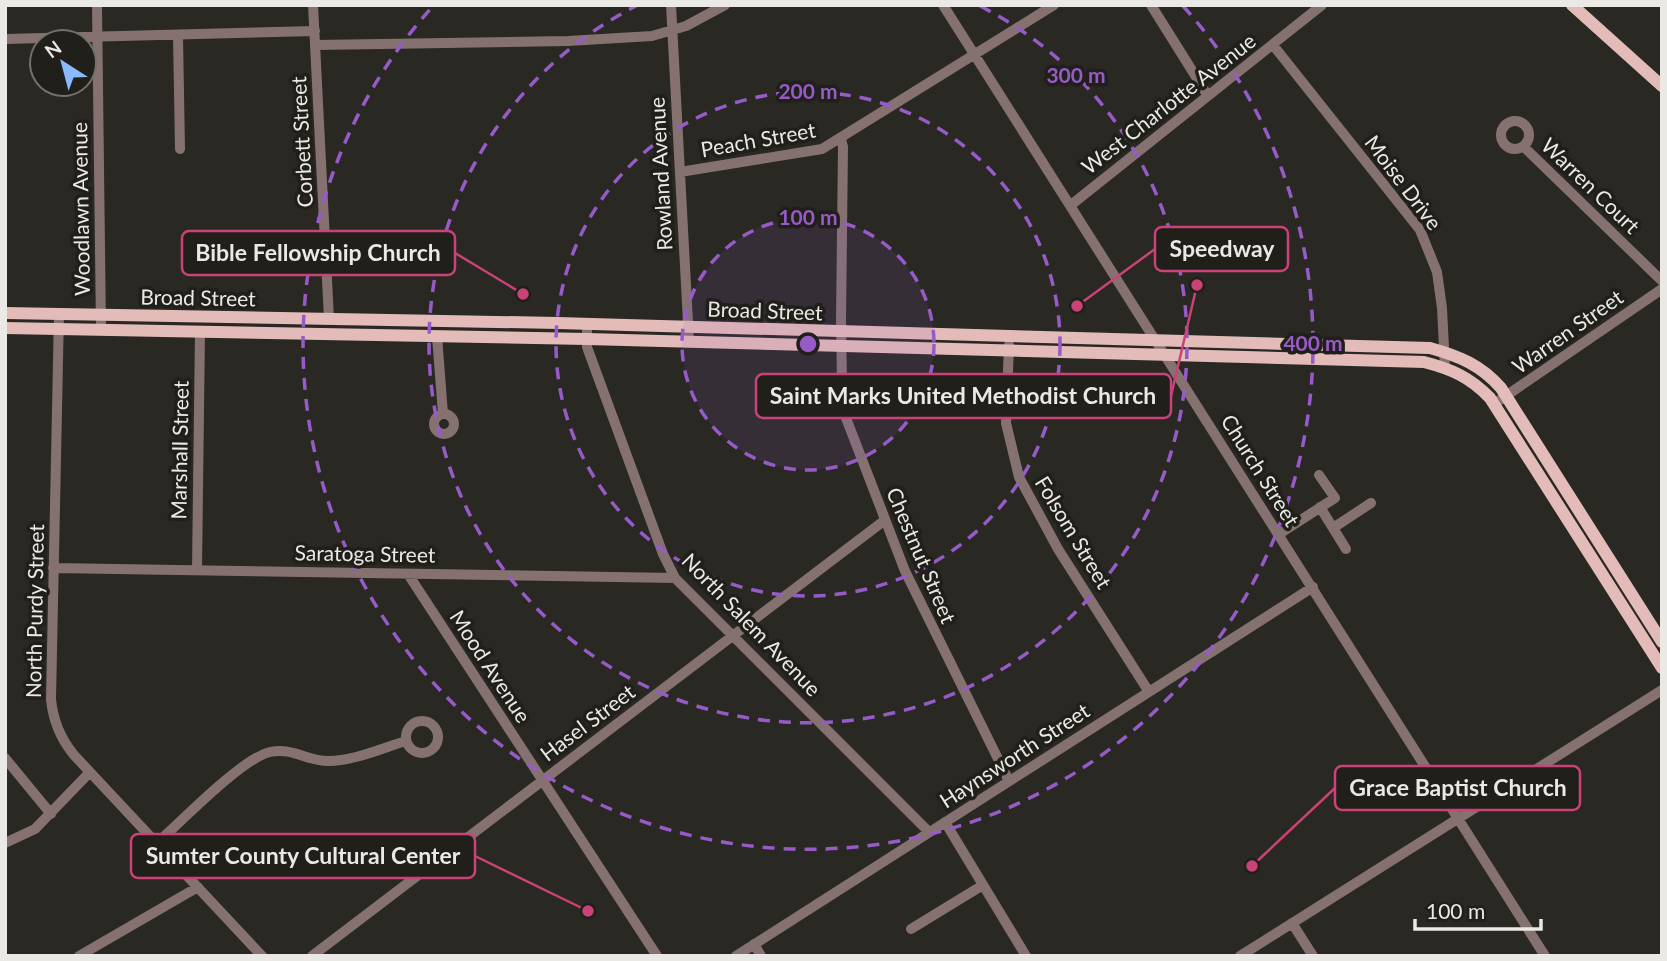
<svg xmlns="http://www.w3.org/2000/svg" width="1667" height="961" viewBox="0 0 1667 961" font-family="Lato,sans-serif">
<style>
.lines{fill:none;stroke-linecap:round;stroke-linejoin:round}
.minor{stroke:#857270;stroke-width:10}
.major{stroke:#e3bbb8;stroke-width:12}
.ring{fill:none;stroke:#975bc8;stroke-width:3.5;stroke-dasharray:12 9}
.labels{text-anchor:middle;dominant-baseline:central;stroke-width:7;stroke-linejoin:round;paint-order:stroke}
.street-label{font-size:21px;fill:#eae9e5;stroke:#201f1a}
.centre{fill:#975bc8;stroke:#201f1a;stroke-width:3.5}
.ring-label{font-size:21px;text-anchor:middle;font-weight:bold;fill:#975bc8;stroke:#201f1a;stroke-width:7;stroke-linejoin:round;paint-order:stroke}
.leader{fill:none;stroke:#ca4277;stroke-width:2.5}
.callout-dot{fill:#ca4277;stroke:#201f1a;stroke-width:2.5}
.callout{fill:#201f1a;stroke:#ca4277;stroke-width:2.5}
.callout-label{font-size:23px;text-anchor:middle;font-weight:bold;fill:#eae9e5}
</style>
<rect width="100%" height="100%" fill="#292823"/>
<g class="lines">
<!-- minor -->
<path class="minor" d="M97 5 101 329
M313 5 329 319
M671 5 689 341
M943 5 1545 956
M1151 5 1208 96
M178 36 180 149
M5 39 315 31
M316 45 568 41 652 36 686 26 725 5
M1273 45 1420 230 1437 272 1442 308 1445 368
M1501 135a14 14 0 1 1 28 0a14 14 0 1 1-28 0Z
M841 139 843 147 841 320 842 384 846 418 905 571 1009 781
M1524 147 1662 281
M680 172 822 149 1054 5
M1071 205 1322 5
M59 313 51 699C53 721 60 738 74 755L262 956
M587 324V347L663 554 675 578 929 832
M437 336 443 414
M1009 345 1006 423 1019 477 1058 549 1149 692
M1494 404 1662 289
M434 424a10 10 0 1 1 20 0a10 10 0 1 1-20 0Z
M1320 507 1346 549
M1333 528 1371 503
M1279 534 1335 498 1319 475
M53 568 675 578
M197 569 200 331
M408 574 657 956
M406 737a16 16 0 1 1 32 0a16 16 0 1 1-32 0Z
M5 758 51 814
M945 822 1026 956
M5 843 35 829 90 772
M157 843C182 821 241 759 270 752 292 747 307 761 328 761 354 761 382 748 406 741
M1292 923 1313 956
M911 929 983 885
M754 944 761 956
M79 956 198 887
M312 956 885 520
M736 956 1313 587
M1240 956 1662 690"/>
<!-- major -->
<path class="major" d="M1572 5 1662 86
M5 313 558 323 1430 348C1459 356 1481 365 1501 388L1662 642
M5 328 587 339 1424 362C1451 369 1470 377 1490 398L1662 668"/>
</g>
<!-- distance rings -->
<circle cx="808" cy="344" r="126" fill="#975bc8" fill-opacity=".12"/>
<g class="ring">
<circle cx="808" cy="344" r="126"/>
<circle cx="808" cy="344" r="252"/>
<path d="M980 6A379 379 0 1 1 636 6"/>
<path d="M1183 6A505 505 0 1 1 433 6"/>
</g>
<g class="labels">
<!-- street labels -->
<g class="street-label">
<text transform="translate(1168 103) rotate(-38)">West Charlotte Avenue</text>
<text transform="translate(758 139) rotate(-10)">Peach Street</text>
<text transform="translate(301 142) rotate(-93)">Corbett Street</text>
<text transform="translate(660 174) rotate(-93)">Rowland Avenue</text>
<text transform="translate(1404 182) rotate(53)">Moise Drive</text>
<text transform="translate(1591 185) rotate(44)">Warren Court</text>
<text transform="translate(80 209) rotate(-91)">Woodlawn Avenue</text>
<text transform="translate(198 297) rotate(1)">Broad Street</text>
<text transform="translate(765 310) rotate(2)">Broad Street</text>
<text transform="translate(1567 331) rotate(-35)">Warren Street</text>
<text transform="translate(179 450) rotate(-89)">Marshall Street</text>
<text transform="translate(1261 470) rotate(58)">Church Street</text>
<text transform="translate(1074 532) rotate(59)">Folsom Street</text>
<text transform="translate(365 553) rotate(1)">Saratoga Street</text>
<text transform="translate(922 555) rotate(67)">Chestnut Street</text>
<text transform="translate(34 611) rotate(-89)">North Purdy Street</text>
<text transform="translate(752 624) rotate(46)">North Salem Avenue</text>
<text transform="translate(491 666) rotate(57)">Mood Avenue</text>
<text transform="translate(587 722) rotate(-37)">Hasel Street</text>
<text transform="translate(1014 755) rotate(-33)">Haynsworth Street</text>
</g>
</g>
<circle cx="808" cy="344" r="10" class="centre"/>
<g class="ring-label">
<text x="1076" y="83">300 m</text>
<text x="808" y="99">200 m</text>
<text x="808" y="225">100 m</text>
<text x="1313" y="351">400 m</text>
</g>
<!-- callouts -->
<path class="leader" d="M1077 306L1155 249M523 294L455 253M1197 285L1171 396M1252 866L1335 788M588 911L475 856"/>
<g class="callout-dot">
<circle cx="1077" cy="306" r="7"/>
<circle cx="523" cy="294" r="7"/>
<circle cx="1197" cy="285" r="7"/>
<circle cx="1252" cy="866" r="7"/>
<circle cx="588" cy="911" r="7"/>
</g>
<g class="callout">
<rect x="1155" y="227" width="133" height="44" rx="7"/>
<rect x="182" y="231" width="273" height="44" rx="7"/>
<rect x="756" y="374" width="415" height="44" rx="7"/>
<rect x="1335" y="766" width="245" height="44" rx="7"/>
<rect x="131" y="834" width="344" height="44" rx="7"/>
</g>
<g class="callout-label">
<text x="1222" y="257">Speedway</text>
<text x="318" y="261">Bible Fellowship Church</text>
<text x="963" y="404">Saint Marks United Methodist Church</text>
<text x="1458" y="796">Grace Baptist Church</text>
<text x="303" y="864">Sumter County Cultural Center</text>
</g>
<!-- border -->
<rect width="1667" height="961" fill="none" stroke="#eae9e5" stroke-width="14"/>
<!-- north arrow -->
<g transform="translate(63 63) rotate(324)"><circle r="33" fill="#201f1a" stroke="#71706b" stroke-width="2"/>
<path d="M0-5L12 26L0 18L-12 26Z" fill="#89bafc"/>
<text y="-10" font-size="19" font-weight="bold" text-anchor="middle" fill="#eae9e5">N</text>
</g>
<!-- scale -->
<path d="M1415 919v10h126v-10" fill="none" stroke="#eae9e5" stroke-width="3.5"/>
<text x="1426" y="919" font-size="21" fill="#eae9e5" stroke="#201f1a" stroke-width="5" paint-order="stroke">100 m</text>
</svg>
